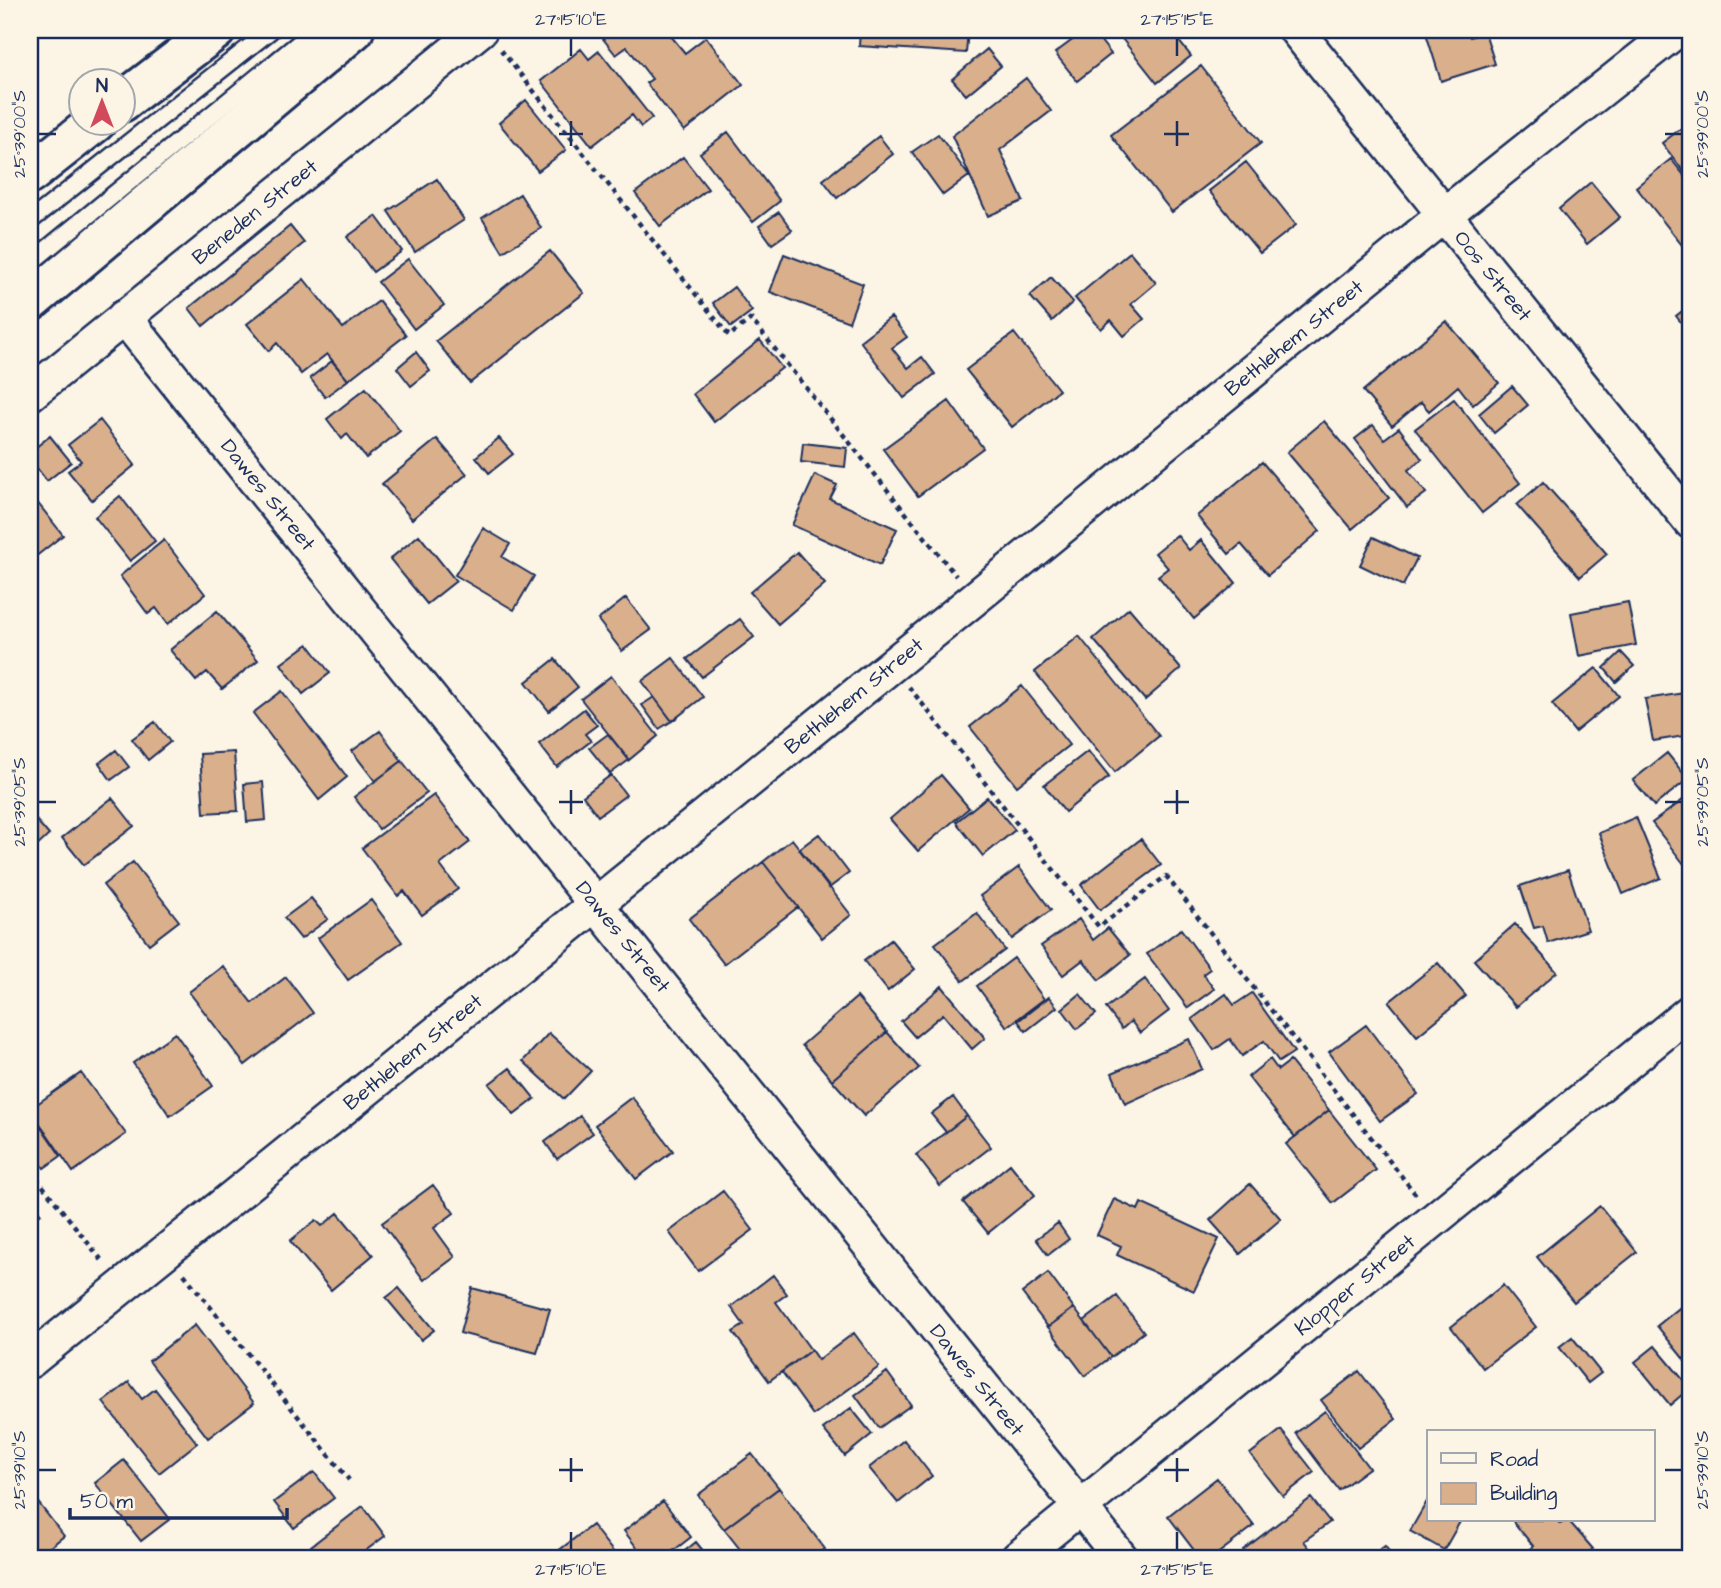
<svg xmlns="http://www.w3.org/2000/svg" width="1721" height="1588" viewBox="0 0 1721 1588" font-family="'Architects Daughter',sans-serif">
<style>
.building{fill:#daaf8b;stroke:#1b2f5e;stroke-width:2}
.lines{fill:none;stroke-linecap:round;stroke-linejoin:round}
.service-casing{stroke:#1b2f5e;stroke-width:21}
.minor-casing{stroke:#1b2f5e;stroke-width:38}
.secondary-casing{stroke:#1b2f5e;stroke-width:44}
.path{stroke:#1b2f5e;stroke-width:4.5;stroke-dasharray:5 5;stroke-linecap:butt}
.service{stroke:#fcf5e5;stroke-width:16}
.minor{stroke:#fcf5e5;stroke-width:33}
.secondary{stroke:#fcf5e5;stroke-width:38}
.ticks{fill:none;stroke:#1b2f5e;stroke-width:2.5}
.labels{text-anchor:middle;dominant-baseline:central;stroke-width:7;stroke-linejoin:round;paint-order:stroke}
.street-label{font-size:21px;fill:#1b2f5e;stroke:#fcf5e5}
.neatline{fill:none;stroke:#1b2f5e;stroke-width:2.5}
.ticks-label{font-size:18px;text-anchor:middle;fill:#1b2f5e}
</style>
<rect width="100%" height="100%" fill="#fcf5e5"/>
<filter id="ink" filterUnits="userSpaceOnUse"><feTurbulence type="fractalNoise" baseFrequency=".0143" numOctaves="2"/><feDisplacementMap in="SourceGraphic" scale="14" xChannelSelector="R" yChannelSelector="G"/><feConvolveMatrix kernelMatrix="1 2 1 2 8 2 1 2 1" color-interpolation-filters="sRGB"/></filter>
<g filter="url(#ink)">
<!-- building -->
<path class="building" d="M596 30H666L685 53 706 37 743 85 684 131 646 83 652 79 627 47 616 55Z
M860 30H968L966 53 859 46Z
M1086 30H1092L1111 54 1077 81 1055 53Z
M1125 30H1170L1191 56 1157 83 1119 35Z
M1425 30H1467L1470 37 1485 32 1495 64 1441 81Z
M581 49 589 59 599 51 652 118 641 127 632 115 592 146 541 81Z
M987 49 1001 66 966 95 952 79Z
M1201 66 1261 143 1172 212 1111 135Z
M1026 78 1051 111 1000 150 1023 201 988 216 952 136Z
M526 100 566 150 538 171 499 123Z
M1691 121V181L1662 143Z
M728 132 780 201 753 222 700 153Z
M938 134 969 176 943 195 912 152Z
M879 136 893 154 837 198 823 180Z
M683 157 708 189 660 226 635 193Z
M1671 159 1691 184V238L1682 245 1636 187Z
M1246 162 1296 225 1260 253 1209 191Z
M437 179 464 220 415 252 388 211Z
M1591 182 1620 217 1587 244 1559 209Z
M520 194 541 228 503 252 482 218Z
M779 212 792 230 772 244 759 226Z
M376 216 402 251 373 272 347 237Z
M290 226 304 243 203 326 189 308Z
M550 251 584 293 470 383 436 341Z
M1130 252 1156 283 1131 304 1144 319 1124 336 1111 320 1101 329 1075 298Z
M784 254 863 284 849 322 770 292Z
M408 259 444 305 414 329 378 282Z
M1051 277 1073 302 1052 321 1030 296Z
M304 279 343 328 379 301 406 335 348 380 327 354 301 374 277 343 269 351 247 324Z
M734 287 752 311 731 327 713 303Z
M1691 304V335L1676 316Z
M891 317 907 337 892 348 908 368 922 357 935 374 904 398 860 341Z
M1446 321 1499 383 1473 405 1458 386 1429 411 1421 402 1392 426 1363 391Z
M1014 333 1059 390 1012 427 966 370Z
M760 340 782 368 714 422 693 394Z
M416 352 430 371 411 386 397 368Z
M332 361 348 380 325 397 310 378Z
M1512 386 1528 405 1494 433 1479 414Z
M366 388 400 431 366 458 347 434 342 439 327 419Z
M1454 399 1520 483 1482 513 1415 429Z
M949 401 983 448 918 496 883 449Z
M100 420 135 465 92 500 68 471 81 461 68 445Z
M1324 421 1389 498 1352 529 1287 452Z
M1373 425 1384 439 1399 428 1422 459 1408 470 1426 493 1407 507 1355 439Z
M50 436 71 462 47 481 30 459V452Z
M499 438 513 454 489 473 476 457Z
M437 439 467 474 412 519 382 484Z
M803 443 847 448 845 467 801 462Z
M1262 462 1320 531 1268 575 1241 544 1229 554 1197 516Z
M815 475 837 485 830 499 897 529 880 565 792 525Z
M1543 482 1607 554 1580 577 1517 505Z
M120 496 155 541 130 561 95 517Z
M33 497 63 535 30 561V500Z
M483 528 510 544 502 557 534 576 514 610 455 575Z
M419 535 456 581 427 604 390 559Z
M1177 535 1189 550 1201 540 1236 583 1194 619 1158 576 1168 568 1155 553Z
M1373 537 1417 558 1403 586 1360 565Z
M164 540 205 594 168 624 156 608 148 614 120 576Z
M797 552 825 584 778 624 750 592Z
M626 598 651 630 622 651 598 620Z
M1628 602 1636 645 1579 656 1571 613Z
M1129 608 1181 669 1145 700 1093 639Z
M217 611 258 660 222 689 207 672 196 681 170 650Z
M740 619 754 637 702 677 687 659Z
M1079 636 1159 736 1115 772 1035 672Z
M308 644 330 673 303 694 281 664Z
M1621 652 1634 666 1616 682 1604 668Z
M673 658 703 697 672 721 642 681Z
M555 659 578 687 549 711 526 682Z
M1596 668 1619 696 1575 732 1552 704Z
M611 676 658 736 629 760 581 699Z
M1022 686 1069 745 1017 786 970 727Z
M282 691 347 777 319 800 253 713Z
M1691 692V735L1653 741 1645 699Z
M654 697 672 721 659 729 642 705Z
M584 709 597 725 585 734 591 741 557 767 539 744Z
M155 722 170 742 148 760 132 739Z
M380 731 402 761 375 781 352 751Z
M608 734 629 760 610 774 589 748Z
M116 750 129 767 111 780 99 763Z
M1088 751 1109 777 1065 812 1044 785Z
M234 752 238 811 204 813 200 754Z
M1667 753 1688 779 1654 806 1633 780Z
M402 761 427 793 379 829 354 797Z
M611 775 626 795 598 816 583 796Z
M941 775 969 808 918 851 890 819Z
M263 782 266 820 247 822 244 784Z
M434 795 470 842 440 865 458 889 422 915 404 891 398 896 362 848Z
M987 797 1015 830 983 856 956 822Z
M112 798 134 826 84 865 62 838Z
M1683 800 1691 811V859L1684 864 1652 823Z
M30 813 49 835 32 851 30 848Z
M1636 817 1661 878 1623 894 1599 833Z
M819 834 849 873 829 888 799 849Z
M792 839 851 915 822 938 763 862Z
M1141 839 1161 865 1100 910 1081 885Z
M133 862 179 921 149 944 103 885Z
M763 862 798 907 724 964 689 919Z
M1019 867 1051 910 1012 939 980 896Z
M1568 870 1588 930 1548 943 1543 926 1534 928 1520 886Z
M311 898 328 919 301 939 284 918Z
M371 900 402 942 348 980 318 938Z
M977 913 1005 950 963 981 935 944Z
M1079 919 1093 940 1108 928 1130 955 1099 980 1083 960 1063 975 1041 946Z
M1515 924 1557 972 1516 1007 1474 960Z
M1181 929 1210 969 1203 974 1214 989 1188 1008 1147 954Z
M891 940 915 969 888 991 864 961Z
M1014 958 1044 999 1007 1027 977 986Z
M1438 963 1466 996 1417 1036 1389 1002Z
M223 966 252 1003 286 977 313 1013 245 1065 189 992Z
M1145 979 1169 1011 1140 1033 1131 1021 1122 1029 1106 1008Z
M942 986 985 1038 972 1049 943 1014 915 1037 901 1021Z
M1252 993 1294 1052 1279 1062 1264 1041 1242 1056 1230 1039 1214 1050 1192 1019 1226 994 1234 1005Z
M1080 994 1096 1014 1077 1029 1062 1009Z
M857 997 887 1032 832 1080 802 1045Z
M1049 997 1057 1007 1026 1031 1018 1021Z
M1366 1025 1418 1094 1380 1121 1329 1052Z
M887 1032 919 1068 864 1116 832 1080Z
M175 1033 213 1086 170 1116 133 1063Z
M549 1033 591 1071 564 1099 523 1061Z
M1189 1039 1202 1069 1125 1104 1112 1073Z
M1270 1059 1278 1070 1290 1061 1329 1110 1295 1137 1248 1077Z
M510 1068 535 1099 514 1115 489 1084Z
M81 1073 126 1134 73 1172 30 1109Z
M632 1097 673 1151 636 1179 595 1125Z
M953 1097 967 1116 946 1132 931 1114Z
M1329 1110 1376 1170 1333 1203 1286 1144Z
M580 1116 593 1133 557 1159 545 1142Z
M967 1116 991 1147 940 1186 916 1155Z
M39 1124 61 1156 44 1168 30 1148V1130Z
M1010 1164 1035 1195 988 1233 963 1202Z
M1250 1184 1281 1219 1240 1254 1210 1220Z
M433 1185 454 1213 434 1228 455 1257 424 1280 382 1223Z
M723 1191 753 1230 698 1271 669 1232Z
M30 1199 41 1214 30 1222Z
M1114 1199 1138 1210 1141 1203 1219 1239 1194 1291 1117 1255 1121 1246 1097 1235Z
M1600 1206 1637 1252 1574 1302 1537 1257Z
M338 1213 373 1255 331 1290 290 1241 316 1220 322 1226Z
M1058 1223 1069 1239 1048 1255 1036 1239Z
M1048 1273 1074 1308 1048 1327 1022 1293Z
M773 1275 787 1294 776 1302 811 1350 769 1381 733 1332 744 1325 731 1307Z
M1503 1285 1536 1327 1483 1368 1451 1327Z
M399 1288 434 1330 421 1340 386 1298Z
M472 1288 550 1309 537 1353 460 1333Z
M1117 1296 1144 1332 1111 1357 1084 1321Z
M1683 1305 1691 1316V1360L1687 1363 1657 1326Z
M1074 1308 1111 1357 1085 1376 1048 1327Z
M195 1325 254 1403 208 1438 149 1361Z
M854 1333 879 1367 813 1415 782 1372 811 1350 818 1360Z
M1572 1337 1601 1373 1588 1383 1559 1347Z
M1655 1346 1690 1388 1670 1405 1635 1362Z
M1359 1371 1396 1419 1358 1448 1321 1400Z
M887 1372 911 1405 879 1428 855 1395Z
M129 1382 142 1399 155 1389 197 1443 159 1473 103 1402Z
M851 1408 872 1434 845 1456 823 1429Z
M1325 1411 1369 1468 1339 1490 1296 1433Z
M1281 1430 1314 1472 1283 1496 1250 1454Z
M904 1440 932 1476 898 1503 869 1468Z
M752 1454 779 1488 724 1529 698 1495Z
M124 1460 170 1519 141 1541 95 1483Z
M314 1472 334 1498 294 1528 274 1502Z
M1217 1478 1254 1526 1212 1558H1200L1168 1516Z
M779 1488 825 1549 813 1558H747L724 1529Z
M30 1492 64 1536 36 1558H30Z
M1311 1498 1330 1522 1304 1541 1317 1558H1249L1243 1550Z
M1429 1498V1520H1461L1444 1550 1410 1531Z
M663 1501 691 1537 664 1558H645L624 1531Z
M363 1506 385 1536 356 1558H320L311 1546Z
M1512 1520H1557L1560 1524 1568 1520 1593 1549 1582 1558H1520L1533 1546Z
M592 1525 618 1558H549Z
M696 1542 709 1558H676Z
M1385 1546 1394 1558H1368Z"/>
<g class="lines">
<!-- service casing -->
<g class="service-casing">
<path id="service" d="M30 221 271 30
M30 263 315 30"/>
</g>
<!-- minor casing -->
<g class="minor-casing">
<path id="minor" d="M1296 30 1691 522
M124 317 1121 1558
M30 394 480 30
M30 1361 974 599 1444 215 1677 30
M1018 1558 1691 1011"/>
</g>
<!-- secondary casing -->
<g class="secondary-casing">
<path id="secondary" d="M122 102 216 30
M30 174 96 122
M30 302 354 30"/>
</g>
<!-- path -->
<path class="path" d="M501 50 729 336 751 319 956 576
M909 687 1099 927 1166 876 1417 1196
M30 1170 104 1263
M184 1274 349 1480"/>
<!-- service -->
<use href="#service" class="service"/>
<!-- minor -->
<use href="#minor" class="minor"/>
<!-- secondary -->
<use href="#secondary" class="secondary"/>
</g>
</g>
<!-- ticks -->
<path class="ticks" d="M571 38V56M1177 38V56M571 121V146M1177 121V146M38 134H56M559 134H583M1164 134H1189M1665 134H1682M571 790V814M1177 790V814M38 802H56M559 802H583M1164 802H1189M1665 802H1682M571 1458V1482M1177 1458V1482M38 1470H56M559 1470H583M1164 1470H1189M1665 1470H1682M571 1532V1550M1177 1532V1550"/>
<g class="labels">
<!-- street labels -->
<g class="street-label">
<text transform="translate(255 212) rotate(-39)">Beneden Street</text>
<text transform="translate(1493 276) rotate(51)">Oos Street</text>
<text transform="translate(1294 338) rotate(-39)">Bethlehem Street</text>
<text transform="translate(268 495) rotate(51)">Dawes Street</text>
<text transform="translate(854 696) rotate(-39)">Bethlehem Street</text>
<text transform="translate(623 937) rotate(51)">Dawes Street</text>
<text transform="translate(413 1052) rotate(-39)">Bethlehem Street</text>
<text transform="translate(1355 1285) rotate(-39)">Klopper Street</text>
<text transform="translate(977 1380) rotate(51)">Dawes Street</text>
</g>
</g>
<!-- margin -->
<rect width="1721" height="1588" fill="none" stroke="#fcf5e5" stroke-width="77"/>
<!-- legend -->
<rect x="1427" y="1430" width="228" height="91" fill="#fcf5e5" stroke="#a2a6af" stroke-width="2"/>
<rect x="1441" y="1453" width="35" height="10" fill="#fcf5e5" stroke="#a2a6af" stroke-width="2"/>
<text x="1490" y="1466" font-size="21" fill="#1b2f5e">Road</text>
<rect x="1441" y="1483" width="35" height="21" fill="#daaf8b" stroke="#a2a6af" stroke-width="2"/>
<text x="1490" y="1500" font-size="21" fill="#1b2f5e">Building</text>
<!-- north arrow -->
<g transform="translate(102 102)"><circle r="33" fill="#fcf5e5" stroke="#a2a6af" stroke-width="2"/>
<path d="M0-5L12 26L0 18L-12 26Z" fill="#d1495b"/>
<text y="-10" font-size="19" font-weight="bold" text-anchor="middle" fill="#1b2f5e">N</text>
</g>
<!-- scale -->
<path d="M70 1508v10h217v-10" fill="none" stroke="#1b2f5e" stroke-width="3.5"/>
<text x="80" y="1508" font-size="21" fill="#1b2f5e" stroke="#fcf5e5" stroke-width="5" paint-order="stroke">50 m</text>
<rect x="38" y="38" width="1644" height="1512" class="neatline"/>
<g class="ticks-label">
<text x="571" y="25">27°15'10"E</text>
<text x="1177" y="25">27°15'15"E</text>
<text transform="translate(19 134) rotate(-90)" y="6">25°39'00"S</text>
<text transform="translate(1702 134) rotate(-90)" y="6">25°39'00"S</text>
<text transform="translate(19 802) rotate(-90)" y="6">25°39'05"S</text>
<text transform="translate(1702 802) rotate(-90)" y="6">25°39'05"S</text>
<text transform="translate(19 1470) rotate(-90)" y="6">25°39'10"S</text>
<text transform="translate(1702 1470) rotate(-90)" y="6">25°39'10"S</text>
<text x="571" y="1575">27°15'10"E</text>
<text x="1177" y="1575">27°15'15"E</text>
</g>
</svg>
